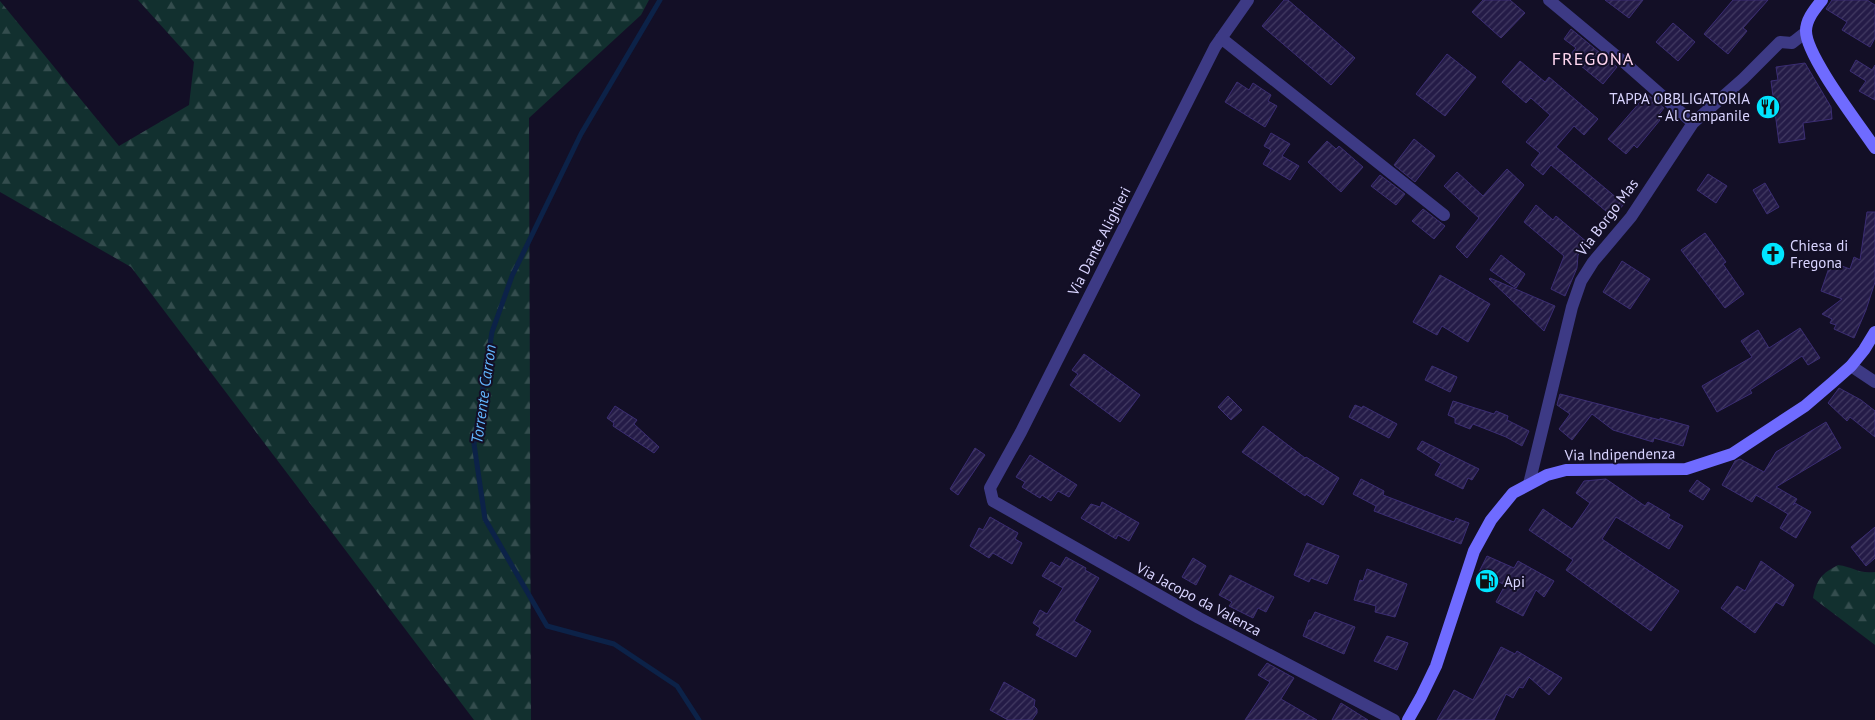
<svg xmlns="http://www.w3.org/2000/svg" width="1875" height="720" viewBox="0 0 1875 720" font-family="'PT Sans',sans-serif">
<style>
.forest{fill:url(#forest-firs)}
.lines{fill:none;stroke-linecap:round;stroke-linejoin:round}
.stream{stroke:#0c2248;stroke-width:5}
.building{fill:url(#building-hatch);stroke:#3b2d73}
.minor{stroke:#3d3a85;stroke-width:12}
.secondary{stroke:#6f6bff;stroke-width:12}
.labels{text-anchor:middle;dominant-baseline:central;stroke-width:4;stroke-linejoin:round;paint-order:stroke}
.poi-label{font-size:15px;fill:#d9d4ff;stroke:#130f26;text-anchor:start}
.street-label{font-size:15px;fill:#d9d4ff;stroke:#130f26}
.water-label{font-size:16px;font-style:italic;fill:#62b6ff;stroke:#130f26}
.quarter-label{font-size:18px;letter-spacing:1px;fill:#ffd6f0;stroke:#130f26}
</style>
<defs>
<pattern id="forest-firs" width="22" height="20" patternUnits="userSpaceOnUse" patternTransform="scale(1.25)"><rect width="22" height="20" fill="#12302f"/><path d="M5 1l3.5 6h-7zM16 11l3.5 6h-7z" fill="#344d4e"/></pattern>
<pattern id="building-hatch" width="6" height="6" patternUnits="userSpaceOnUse" patternTransform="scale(1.25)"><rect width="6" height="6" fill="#241b47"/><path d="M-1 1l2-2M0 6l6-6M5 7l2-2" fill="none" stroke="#433b63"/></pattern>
</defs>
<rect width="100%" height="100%" fill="#130f26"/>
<!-- forest -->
<path class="forest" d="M138 0H649L641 15 529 118 531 720H474L131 267 0 192V1L119 146 189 105 194 62Z
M1838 565C1854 567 1858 574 1875 572V645L1813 598C1817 579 1821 574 1838 565Z"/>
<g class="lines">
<!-- stream -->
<path class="stream" d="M660 0 581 134 512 276 492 332 474 444 485 519 547 626 614 644 677 686 699 720"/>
</g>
<!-- building -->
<path class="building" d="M1284 0H1288L1355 58 1331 85 1262 26Z
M1483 0H1510L1525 13 1501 38 1472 12Z
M1605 0H1643L1629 18Z
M1733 0H1768L1743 28 1747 31 1728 54 1704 34Z
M1832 0H1867L1875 5V38L1870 47 1842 30 1847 22 1826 9Z
M1673 23 1695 42 1678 61 1656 42Z
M1571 29 1617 67 1603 84 1569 56 1576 48 1564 39Z
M1447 54 1476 77 1445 116 1416 94Z
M1856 60 1872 70 1875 65V100L1859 91 1866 81 1850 71Z
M1520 61 1545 82 1549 77 1598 119 1584 135 1574 126 1556 147 1624 204 1613 217 1551 165 1543 175 1531 165 1540 153 1526 142 1550 115 1531 98 1526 103 1502 82Z
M1805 63 1831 107 1832 119 1803 123 1805 139 1779 143 1771 81 1778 80 1776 67Z
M1237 82 1249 90 1253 83 1271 95 1268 101 1277 106 1265 127 1225 102Z
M1647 94 1664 108 1657 117 1660 120 1637 148 1634 145 1626 154 1608 139Z
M1271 133 1290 144 1282 156 1299 166 1290 180 1263 164 1271 150 1264 146Z
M1414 139 1435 156 1415 182 1394 165Z
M1327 141 1336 149 1339 146 1363 167 1341 192 1308 162Z
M1507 169 1524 185 1467 258 1456 247 1479 218 1444 186 1457 172 1483 196Z
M1708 174 1727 186 1716 203 1697 190Z
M1380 175 1405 194 1396 205 1371 186Z
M1765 183 1779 207 1767 214 1753 190Z
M1536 205 1553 220 1556 216 1588 243 1578 255 1577 268 1565 296 1551 289 1564 256 1524 222Z
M1423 209 1445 226 1434 239 1412 221Z
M1867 212H1875V282L1866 310 1854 338 1834 329 1836 325 1830 323 1832 319 1822 314 1842 299 1821 291 1831 262 1850 269 1854 257 1860 260Z
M1705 233 1726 262 1723 264 1744 294 1725 308 1681 250Z
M1501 255 1525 274 1516 288 1490 270Z
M1622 261 1650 279 1630 309 1603 292Z
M1440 275 1490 304 1468 342 1442 326 1437 335 1413 322Z
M1490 278 1555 306 1544 331 1489 279Z
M1800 328 1820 358 1808 365 1802 356 1750 390 1752 393 1717 412 1702 386 1752 357 1741 341 1758 330 1769 348Z
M1084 354 1140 395 1120 422 1070 385 1078 374 1072 370Z
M1432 366 1457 377 1450 392 1425 380Z
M1839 388 1861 400 1875 411V437L1850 417 1847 421 1828 403Z
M1560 394 1660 420V418L1689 426 1683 446 1654 438 1653 442 1613 430 1592 414 1572 440 1559 429 1570 414 1557 405Z
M1228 396 1242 410 1231 420 1218 407Z
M1453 401 1494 414 1496 411 1508 416 1507 420 1529 431 1522 446 1506 437 1473 424 1470 429 1455 423V418L1448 415Z
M1355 405 1362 408 1363 406 1397 424 1389 438 1349 417Z
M615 406 637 420 634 424 659 447 654 453 613 426 614 423 607 418Z
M1826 422 1841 448 1776 487 1797 499 1793 505 1795 503 1811 512 1796 538 1780 528 1788 514 1756 495 1752 502 1722 485 1735 461 1740 459 1764 472 1776 452Z
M1263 426 1305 458 1306 457 1339 478 1323 505 1306 494 1305 496 1242 452Z
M1422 441 1479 469 1472 480 1468 478 1463 489 1435 475 1441 464 1417 449Z
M975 448 985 455 958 495 950 489Z
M1030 455 1077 485 1069 497 1058 491 1051 501 1042 495 1040 498 1022 487 1025 482 1016 477Z
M1361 479 1384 491 1383 495 1454 522 1456 518 1469 523 1461 544 1374 511 1376 506 1353 494Z
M1606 479 1645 506 1648 502 1670 515 1668 518 1683 526 1669 549 1616 517 1602 539 1679 591 1651 631 1566 570 1573 560 1529 530 1543 509 1572 529 1590 503 1576 493 1584 481Z
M1697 480 1710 489 1703 500 1689 491Z
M1102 502 1139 523 1129 541 1118 535 1116 539 1081 518 1091 504 1100 507Z
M990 517 1018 533 1015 539 1022 543 1012 564 993 553 989 558 970 546 979 528 983 530Z
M1875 527V558L1866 566 1851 547Z
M1307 543 1339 556 1327 584 1311 578 1309 582 1294 575Z
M1487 556 1514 568 1518 561 1554 581 1544 597 1536 590 1523 616 1496 602 1505 585 1479 572Z
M1066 557 1086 568 1085 570 1099 578 1074 621 1091 631 1076 657 1036 635 1040 628 1033 623 1040 610 1047 614 1063 588 1042 576 1051 562 1060 567Z
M1193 558 1206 566 1196 585 1182 577Z
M1761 561 1794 585 1783 606 1776 602 1755 633 1721 608 1737 586 1745 591Z
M1367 569 1407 584 1395 617 1375 612 1376 606 1354 600 1360 580 1363 581Z
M1230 575 1274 597 1266 612 1258 608 1253 618 1229 606 1232 602 1219 595Z
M1315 612 1355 627 1344 654 1303 636 1309 620H1311Z
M1387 636 1408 643 1397 670 1374 661Z
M1501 647 1515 654 1517 651 1562 678 1549 695 1529 677 1523 688 1519 687 1513 698 1506 694 1494 720H1437L1454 690 1473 700Z
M1267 663 1294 678 1281 699 1317 720H1245L1270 682 1258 675Z
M1004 682 1035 700 1034 706 1037 709V713L1032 720H1008L990 710Z
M1341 703 1368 720H1332Z"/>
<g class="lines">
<!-- minor -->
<path class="minor" d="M1248 0 1215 47 1021 432 990 488 993 501 1199 618 1394 720
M1549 0 1626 64 1693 123
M1221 38 1444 215
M1851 366 1875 382
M1529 484 1572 307 1581 281 1593 262 1631 217 1693 123 1743 79 1780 42 1792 43 1806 32"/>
<!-- secondary -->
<path class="secondary" d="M1822 0C1815 9 1806 19 1806 31 1806 56 1859 124 1875 148
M1408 720 1421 697 1436 666 1474 551 1491 520 1513 493 1547 475 1566 470 1686 469 1732 454 1805 406 1833 382 1851 366 1864 350 1875 332"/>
</g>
<!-- icons -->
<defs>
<g id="restaurant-disc" transform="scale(1.25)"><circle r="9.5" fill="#00e5ff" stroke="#130f26"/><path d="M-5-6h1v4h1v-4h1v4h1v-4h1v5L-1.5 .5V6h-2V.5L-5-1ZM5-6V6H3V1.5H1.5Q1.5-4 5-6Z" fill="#111"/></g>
<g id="church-disc" transform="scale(1.25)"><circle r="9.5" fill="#00e5ff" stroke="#130f26"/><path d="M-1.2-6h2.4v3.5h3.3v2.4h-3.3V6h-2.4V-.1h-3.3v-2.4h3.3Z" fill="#111"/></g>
<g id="fuel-disc" transform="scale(1.25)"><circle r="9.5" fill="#00e5ff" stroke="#130f26"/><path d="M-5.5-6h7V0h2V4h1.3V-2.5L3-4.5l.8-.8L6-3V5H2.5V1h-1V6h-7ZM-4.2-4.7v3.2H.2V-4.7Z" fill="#111"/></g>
</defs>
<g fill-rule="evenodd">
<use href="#restaurant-disc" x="1768" y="107"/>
<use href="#church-disc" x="1773" y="254"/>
<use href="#fuel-disc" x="1487" y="581"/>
</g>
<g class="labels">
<!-- poi labels -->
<g class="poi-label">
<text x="1750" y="98" text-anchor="end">TAPPA OBBLIGATORIA<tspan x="1750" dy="17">- Al Campanile</tspan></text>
<text x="1790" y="245">Chiesa di<tspan x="1790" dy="17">Fregona</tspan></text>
<text x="1504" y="581">Api</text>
</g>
<!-- street labels -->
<g class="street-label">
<text transform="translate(1607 217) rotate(-53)">Via Borgo Mas</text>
<text transform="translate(1099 241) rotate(-63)">Via Dante Alighieri</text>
<text transform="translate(1620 454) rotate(-1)">Via Indipendenza</text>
<text transform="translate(1199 599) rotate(28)">Via Jacopo da Valenza</text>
</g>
<!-- water labels -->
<g class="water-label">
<text transform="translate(483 394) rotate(-82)">Torrente Carron</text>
</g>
<!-- quarter labels -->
<g class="quarter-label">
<text x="1593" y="58">FREGONA</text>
</g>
</g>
</svg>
